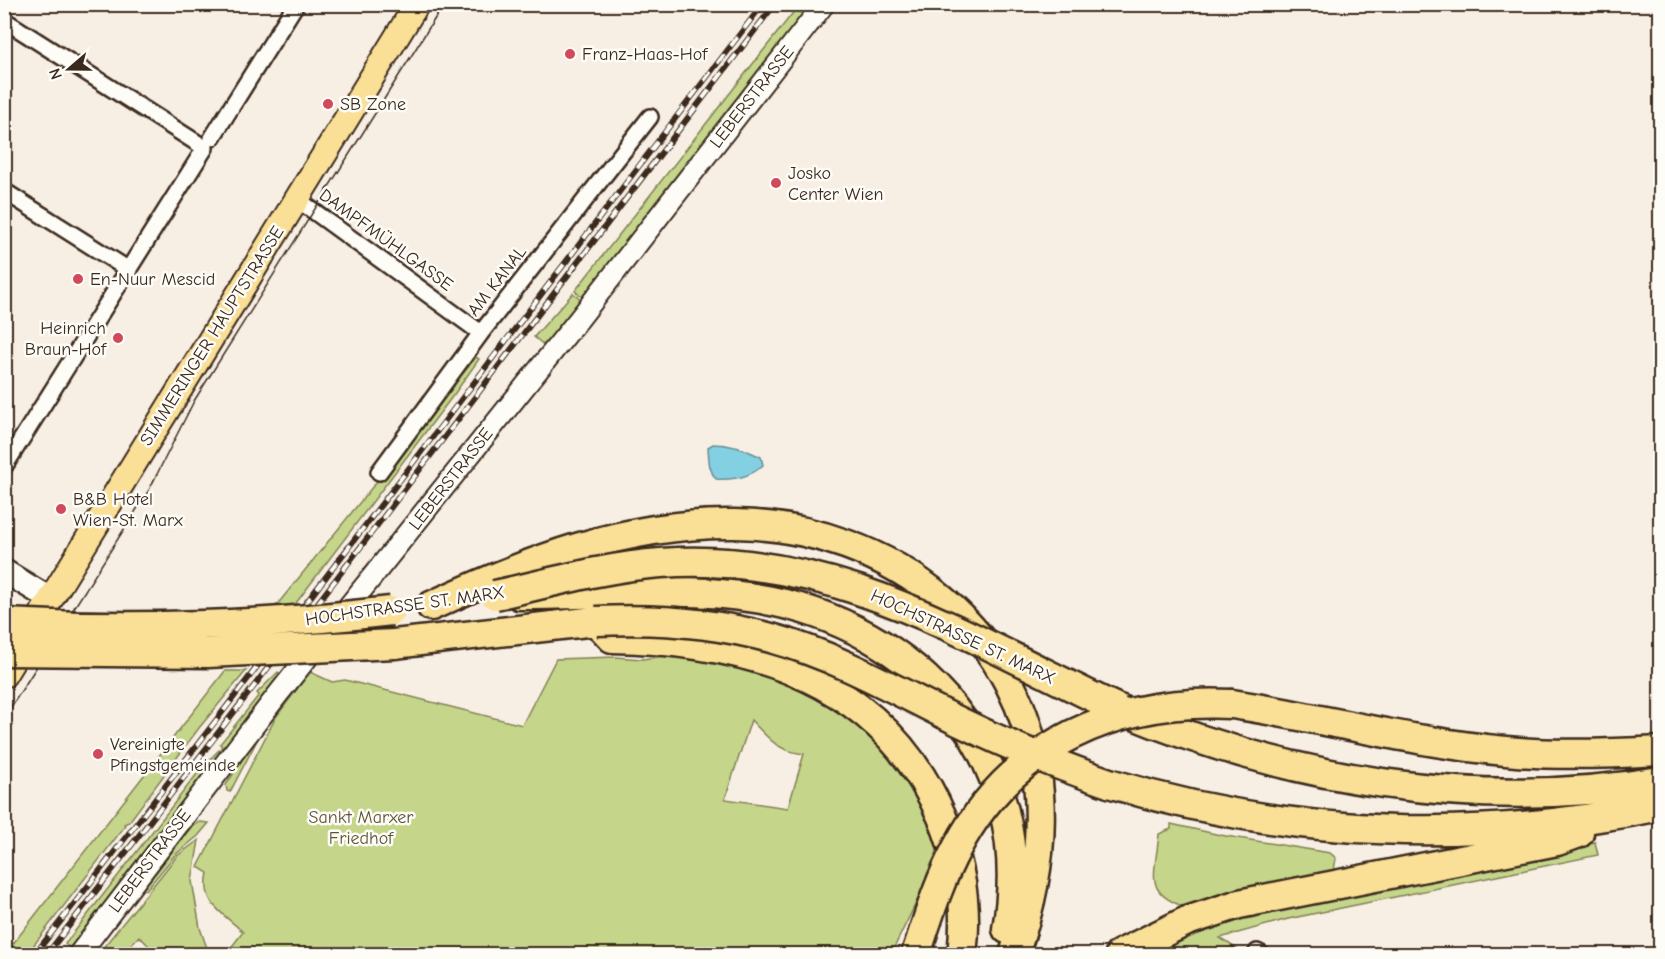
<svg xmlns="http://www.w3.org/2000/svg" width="1665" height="959" viewBox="0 0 1665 959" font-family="'Comic Neue',sans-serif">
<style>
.green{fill:#c5d68b;stroke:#808054;stroke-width:1.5;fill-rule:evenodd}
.water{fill:#84d0e3;stroke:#678e94;stroke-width:1.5}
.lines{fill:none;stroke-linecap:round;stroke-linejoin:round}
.minor-casing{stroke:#3b2a1e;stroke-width:20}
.tertiary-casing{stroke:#3b2a1e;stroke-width:24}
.secondary-casing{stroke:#3b2a1e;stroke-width:27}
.primary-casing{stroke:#3b2a1e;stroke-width:28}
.motorway-casing{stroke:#3b2a1e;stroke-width:33}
.minor{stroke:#fdfcf7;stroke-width:15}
.tertiary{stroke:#fdfcf7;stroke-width:20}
.secondary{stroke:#fdfcf7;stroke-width:22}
.primary{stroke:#fadf96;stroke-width:24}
.motorway{stroke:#fadf96;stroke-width:28}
.tram{stroke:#3b2a1e;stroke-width:1.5}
.rail-casing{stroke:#3b2a1e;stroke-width:6}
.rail{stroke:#fdfcf7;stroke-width:4;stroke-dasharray:11;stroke-linecap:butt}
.motorway-bridge-casing{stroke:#3b2a1e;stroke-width:33;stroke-linecap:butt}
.motorway-bridge{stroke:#fadf96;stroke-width:28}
.poi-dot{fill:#d1495b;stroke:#fdfcf7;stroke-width:2}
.labels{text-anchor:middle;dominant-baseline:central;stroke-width:5;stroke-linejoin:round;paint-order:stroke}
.poi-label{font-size:18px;fill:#3b2a1e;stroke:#fdfcf7;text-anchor:start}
.street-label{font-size:18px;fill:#3b2a1e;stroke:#fdfcf7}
.park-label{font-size:18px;fill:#5e5539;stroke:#fdfcf7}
</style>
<rect width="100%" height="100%" fill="#f8efe4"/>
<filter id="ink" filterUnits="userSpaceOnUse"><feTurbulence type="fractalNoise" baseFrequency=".0167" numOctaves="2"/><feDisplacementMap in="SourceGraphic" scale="12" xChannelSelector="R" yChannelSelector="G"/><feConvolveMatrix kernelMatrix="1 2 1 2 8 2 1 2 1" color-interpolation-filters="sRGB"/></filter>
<g filter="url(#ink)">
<!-- green -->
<path class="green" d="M799 5H814L583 298 575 291Z
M573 293 582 300 545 346 534 337Z
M476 357 479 359 455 393 290 611H272L454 386 461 372H464Z
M674 655 736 662 814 692 869 734 904 777 924 811 940 854 891 954H226L243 932C222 912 201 904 208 873L198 867 276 717 310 672 332 682 345 680 522 725 556 659 615 657 642 659ZM751 720C769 739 776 750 804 754L788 808 725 799Z
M225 671H246L199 728 129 822 124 824 125 826 27 954H5Z
M278 672 281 675 72 950 65 944 204 765 222 747 220 744 259 695 257 693Z
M265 725 230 792 227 791 226 785Z
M200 822 209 823 198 836 175 855 146 890 143 889 193 825Z
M1171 824 1220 835 1330 853 1336 858 1334 870 1327 872 1191 909C1142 894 1155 877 1159 834L1171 829Z
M199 840 192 881 200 928 209 954H151L154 951 139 936 122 954H98L177 856Z
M1595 842 1598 855 1288 919 1220 938 1237 949 1234 954H1149L1198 932 1250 916Z"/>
<!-- water -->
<path class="water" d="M713 444C731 444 745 449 761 457L763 465C750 478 733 480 716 479 708 469 709 459 708 447Z"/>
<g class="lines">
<!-- minor casing -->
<g class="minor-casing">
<path id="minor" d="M4 20 205 148 4 467
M212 138 296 4
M4 191 129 270
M297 199 481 333
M379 472 481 333 650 117
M1257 952 1261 954"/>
</g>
<!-- tertiary casing -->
<g class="tertiary-casing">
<path id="tertiary" d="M79 954 279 693 579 319 824 4"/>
</g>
<!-- secondary casing -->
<g class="secondary-casing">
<path id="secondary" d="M4 571 50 599"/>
</g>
<!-- primary casing -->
<g class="primary-casing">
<path id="primary" d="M4 675 417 4"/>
</g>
<!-- motorway casing -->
<g class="motorway-casing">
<path id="motorway" d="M519 595C598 596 676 585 755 598 920 624 1037 758 1007 929
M431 606C528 561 627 522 735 524 890 526 1030 633 1039 794 1043 850 1033 902 1014 954
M394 644 596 621 612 638C751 641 883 679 942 817 960 860 968 908 962 954
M1232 704C1324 718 1414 743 1506 751 1557 756 1609 754 1660 751
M1119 709C1289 780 1477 812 1660 781
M1109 783C1289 838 1476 844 1660 806
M1120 954 1187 921 1239 904 1557 841 1579 833"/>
</g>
<!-- minor -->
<use href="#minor" class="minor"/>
<!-- tertiary -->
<use href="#tertiary" class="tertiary"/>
<!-- secondary -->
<use href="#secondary" class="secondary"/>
<!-- primary -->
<use href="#primary" class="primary"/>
<!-- motorway -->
<use href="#motorway" class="motorway"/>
<!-- tram -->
<path class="tram" d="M4 718 149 490 194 401 444 4"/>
<!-- rail casing -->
<g class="rail-casing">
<path id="rail" d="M35 954C281 640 520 320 763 4
M47 954C292 640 532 321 775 4"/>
</g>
<!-- rail -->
<use href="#rail" class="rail"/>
<!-- motorway-bridge casing -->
<g class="motorway-bridge-casing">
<path id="motorway-bridge" d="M495 595C550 583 605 567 661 563 832 550 966 637 1114 707
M596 621C656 618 713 622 771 638 837 656 897 691 958 721 1007 745 1057 765 1109 783
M4 623C133 630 263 626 391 611
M4 651 208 653 394 644
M916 954C928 918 939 881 957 848 1012 743 1118 698 1232 704"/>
</g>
<!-- motorway-bridge -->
<use href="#motorway-bridge" class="motorway-bridge"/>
</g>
</g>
<!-- markers -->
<g class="poi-dot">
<circle cx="570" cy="54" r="6"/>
<circle cx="328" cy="104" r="6"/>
<circle cx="776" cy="183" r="6"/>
<circle cx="78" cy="279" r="6"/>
<circle cx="118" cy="338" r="6"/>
<circle cx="61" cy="509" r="6"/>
<circle cx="98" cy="754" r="6"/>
</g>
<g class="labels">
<!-- poi labels -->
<g class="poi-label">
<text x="582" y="54">Franz-Haas-Hof</text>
<text x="340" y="104">SB Zone</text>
<text x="788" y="173">Josko<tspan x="788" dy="21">Center Wien</tspan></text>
<text x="90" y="279">En-Nuur Mescid</text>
<text x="106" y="328" text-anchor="end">Heinrich<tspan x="106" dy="21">Braun-Hof</tspan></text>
<text x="73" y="499">B&amp;B Hotel<tspan x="73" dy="21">Wien-St. Marx</tspan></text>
<text x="110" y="744">Vereinigte<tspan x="110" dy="21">Pfingstgemeinde</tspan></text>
</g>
<!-- street labels -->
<g class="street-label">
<text transform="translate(752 97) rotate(-52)">LEBERSTRASSE</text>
<text transform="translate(386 240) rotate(36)">DAMPFMÜHLGASSE</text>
<text transform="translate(497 281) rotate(-52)">AM KANAL</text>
<text transform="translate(212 336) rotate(-58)">SIMMERINGER HAUPTSTRASSE</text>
<text transform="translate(451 479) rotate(-52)">LEBERSTRASSE</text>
<text transform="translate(405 606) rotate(-8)">HOCHSTRASSE ST. MARX</text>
<text transform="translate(963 637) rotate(25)">HOCHSTRASSE ST. MARX</text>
<text transform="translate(150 861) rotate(-53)">LEBERSTRASSE</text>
</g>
<!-- park labels -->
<g class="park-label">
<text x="361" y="817">Sankt Marxer<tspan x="361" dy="21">Friedhof</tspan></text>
</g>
</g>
<!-- margin -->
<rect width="1665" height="959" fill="none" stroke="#fdfcf7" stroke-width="24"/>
<rect x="12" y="12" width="1641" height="935" fill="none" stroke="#3b2a1e" stroke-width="2" filter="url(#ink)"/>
<!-- north arrow -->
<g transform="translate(69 69) rotate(250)" stroke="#fdfcf7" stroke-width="4.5" paint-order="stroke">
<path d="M0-4.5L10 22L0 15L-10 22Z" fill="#3b2a1e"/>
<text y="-9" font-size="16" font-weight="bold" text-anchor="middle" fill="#3b2a1e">N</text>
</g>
</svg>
